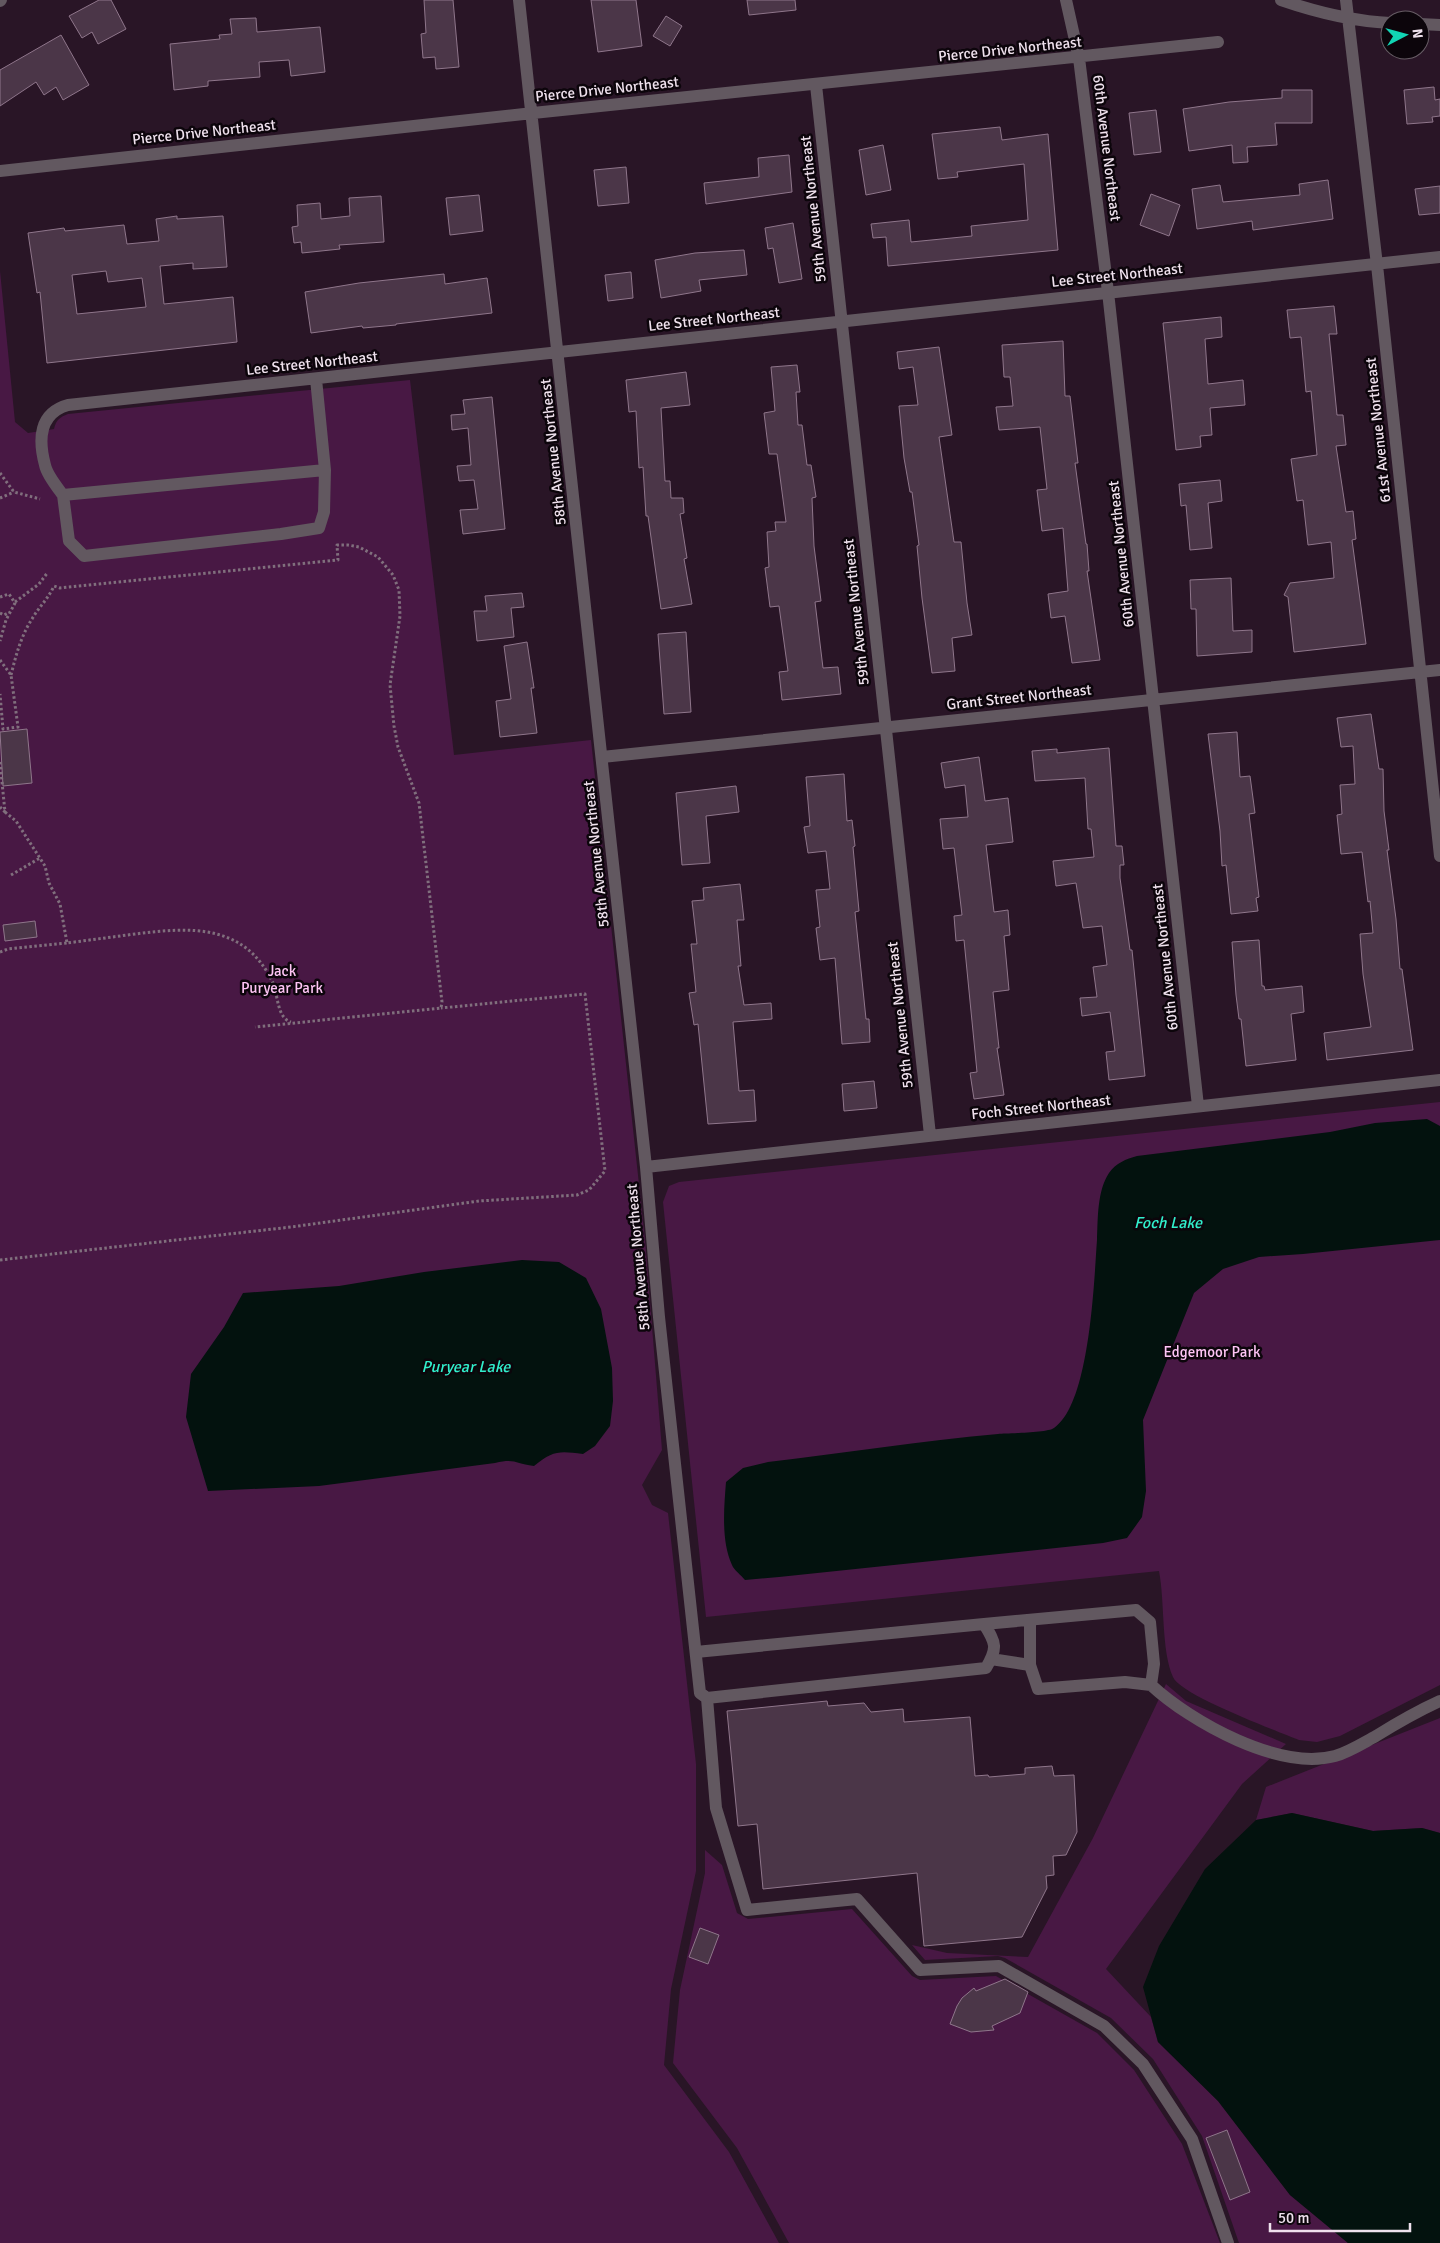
<svg xmlns="http://www.w3.org/2000/svg" width="1440" height="2243" viewBox="0 0 1440 2243" font-family="Signika,sans-serif">
<style>
.green{fill:#481844}
.water{fill:#03120e}
.building{fill:#4b3648;stroke:#8f768b;fill-rule:evenodd}
.lines{fill:none;stroke-linecap:round;stroke-linejoin:round}
.path{stroke:#806f7d;stroke-width:3;stroke-dasharray:2.5 2.5;stroke-linecap:butt}
.minor{stroke:#625860;stroke-width:12}
.labels{text-anchor:middle;dominant-baseline:central;stroke-width:5;stroke-linejoin:round;paint-order:stroke}
.street-label{font-size:15px;fill:#efe1ed;stroke:#0c050b}
.park-label{font-size:15px;fill:#fec4f5;stroke:#0c050b}
.water-label{font-size:16px;font-style:italic;fill:#31efcc;stroke:#0c050b}
</style>
<rect width="100%" height="100%" fill="#291526"/>
<!-- green -->
<path class="green" d="M0 271 15 422 28 433 54 429C56 420 60 417 68 414L410 380 454 755 591 740 645 1240 662 1450 642 1485 652 1505 668 1513 696 1764V1871L671 1989 664 2065 729 2152 779 2243H0Z
M1440 1102V1685L1340 1736 1317 1742 1299 1740C1277 1731 1180 1695 1173 1677 1161 1650 1165 1602 1159 1571L706 1617 663 1202 669 1186 679 1182Z
M1166 1684 1186 1701 1286 1744 1242 1784 1106 1969 1151 2017 1158 2042 1218 2101 1290 2195 1348 2243H1239L1202 2136 1153 2059 1111 2018 1005 1958 998 1956 925 1960 912 1945 947 1953 1028 1957 1093 1838Z
M1440 1718V1833L1422 1828 1373 1831 1292 1813 1256 1820 1266 1787Z
M705 1850 722 1865 737 1913 748 1919 852 1909 912 1976 920 1980 996 1976 1097 2033 1134 2070 1182 2144 1220 2243H789L737 2148 673 2063 680 1990 705 1873Z"/>
<!-- water -->
<path class="water" d="M1427 1119 1440 1126V1240L1303 1254 1259 1257 1223 1269 1194 1293 1143 1420 1146 1491 1142 1517 1127 1538 1103 1543 779 1577 745 1580C741 1575 734 1570 732 1565 721 1541 724 1508 726 1482L743 1468 768 1462C845 1453 921 1441 998 1434 1009 1433 1047 1433 1054 1428 1090 1404 1094 1281 1097 1240 1098 1219 1097 1191 1109 1173 1116 1163 1126 1159 1137 1156L1330 1132 1375 1123Z
M522 1260 559 1262 586 1278 601 1309 612 1368 613 1401 610 1426 595 1446 583 1454C560 1451 553 1450 534 1466 515 1464 516 1458 495 1463L319 1486 208 1491 186 1417 191 1374 224 1327 243 1293 339 1286 424 1272Z
M1292 1813 1373 1831 1422 1828 1440 1833V2243H1348L1290 2195 1218 2101 1158 2042 1143 1987 1159 1946 1205 1869 1256 1820Z"/>
<!-- building -->
<path class="building" d="M99 0H111L126 29 98 44 92 32 82 38 69 16Z
M424 0H453L459 67 436 69 435 57 423 58 421 34 426 33Z
M591 0H636L642 46 598 52Z
M747 0H795L796 10 749 15Z
M666 16 682 26 670 46 653 36Z
M256 18 257 32 320 27 325 72 291 76 289 60 259 62 260 77 208 81V86L174 90 170 44 220 39 219 35 232 34 230 19Z
M61 35 89 85 63 100 56 87 44 95 36 82 0 106V70Z
M1434 87 1435 100 1440 99V116L1432 117 1433 122 1407 124 1404 90Z
M1282 90H1312V123H1275L1277 145 1247 147 1248 162 1233 163 1232 145 1189 151 1183 109 1229 102 1282 98Z
M1156 110 1161 152 1134 155 1129 113Z
M1000 127 1002 140 1048 134 1058 250 888 266 886 237 873 238 871 224 909 220 911 242 972 236 971 226 1028 220 1024 164 957 172 958 177 938 179 932 134Z
M883 145 891 190 866 195 859 150Z
M789 155 792 192 706 204 704 183 759 177 758 158Z
M626 167 629 203 598 206 594 170Z
M1328 180 1333 219 1253 230 1252 221 1197 229 1192 189 1220 185 1223 202 1300 195 1299 184Z
M1440 186V213L1419 215 1415 189Z
M1151 194 1180 205 1169 236 1140 225Z
M479 195 483 231 450 235 446 198Z
M381 196 384 242 339 245 340 249 302 253 301 242 294 243 292 227 298 226 297 205 320 203 321 219 350 216 349 198Z
M177 216V219L223 216 227 267 193 269V263L160 266 164 304 233 297 237 342 47 363 40 292 37 293 28 233 64 228 65 231 124 225 127 244 159 241 156 219ZM106 271 108 282 142 278 146 307 77 314 72 275Z
M793 223 802 279 779 283 773 248 768 249 765 228Z
M744 250 747 275 699 280 701 291 661 298 655 260 695 253Z
M631 272 633 298 608 301 605 275Z
M444 274 445 284 487 278 492 313 396 324V325L363 328 362 326 311 333 305 292 359 283Z
M1334 306 1337 334H1329L1337 415H1343L1346 445 1336 446 1346 512 1353 511 1356 539 1352 540 1366 644 1294 652 1288 597 1284 595 1290 583 1334 578 1331 542 1308 545 1303 500 1297 501 1291 459 1317 455 1311 391 1306 392 1301 337 1290 338 1287 310Z
M1221 317 1222 337 1205 339 1208 384 1243 380 1245 405 1210 408 1212 435 1200 436 1201 447 1176 450 1163 323Z
M1063 341 1065 396H1070L1078 463H1075L1086 544H1087L1089 571H1087L1100 660 1072 663 1065 616 1051 618 1048 594 1068 591 1063 528 1042 531 1037 490 1047 489 1040 427 999 430 996 407 1013 406 1010 377H1004L1002 345Z
M939 347 952 435 939 437 954 542H961L967 603 972 635 952 638 955 671 932 673 922 598 917 546 919 545 912 492H910L904 458 899 406 918 405 913 367 899 369 897 352Z
M797 365 800 392H796L798 425H802L807 465H811L816 497 812 498 814 546 821 601 815 602 823 668 838 667 841 694 782 700 779 672 788 671 779 606 770 607 765 568 769 567 767 532 776 531 775 522H786L777 454H769L764 413 775 411 771 367Z
M686 372 690 405 661 408 665 481H670L671 498H683L684 513 680 514 687 558 684 559 692 604 661 609 648 516H646L643 467 639 468 636 411 629 412 626 380Z
M492 397 505 529 463 534 460 510 478 509 474 480 459 481 457 466 471 465 468 428 452 430 451 415 465 414 463 400Z
M1220 480 1222 501 1208 503 1212 548 1190 550 1186 505 1181 506 1179 484Z
M1231 578 1233 631 1252 630V652L1197 656 1196 609H1191L1190 580Z
M522 593 524 607 511 608 514 637 477 641 474 611H487L485 596Z
M686 632 691 712 664 714 658 634Z
M527 642 534 688H531L537 733 500 737 496 701 511 699 504 646Z
M1371 714 1379 769H1383L1384 811 1389 850H1387L1396 919 1400 969H1402L1413 1050 1327 1060 1324 1033 1371 1027 1363 974 1360 934 1373 933 1370 901 1368 902 1362 852 1341 854 1337 815 1342 814 1340 785 1355 784 1353 746 1341 747 1337 718Z
M27 729 32 783 3 786 0 732Z
M1237 732 1240 777 1250 776 1255 813 1249 814 1259 897 1256 898 1258 911 1231 914 1226 865 1222 866 1220 831 1208 734Z
M1109 748 1116 846H1122L1124 865H1120V878L1130 950H1132L1145 1076 1109 1080 1106 1052 1115 1051 1110 1012 1082 1016 1080 998 1097 997 1093 967 1107 965 1102 926 1083 928 1076 883 1056 886 1053 861 1094 857 1091 829H1088L1085 778 1035 781 1032 751 1057 749V753Z
M979 757 985 801 1008 798 1013 842 986 845 994 912 1008 910 1010 935 1004 936 1009 990 993 992 999 1048H997L1004 1095 974 1099 970 1073 977 1072 964 940 956 941 954 916 962 915 954 848 943 849 940 819 968 817 965 785 945 788 941 763Z
M844 774 847 821 852 820 855 846 853 847 859 911 855 912 866 1019H869L870 1042 842 1044 835 958 820 960 816 928 820 927 816 890 830 889 826 851 808 853 804 827 810 826 806 777Z
M736 786 739 812 706 816 710 863 682 865 676 793Z
M740 884 744 920H737L741 966H738L744 1005 771 1003 772 1019 733 1022 739 1091 754 1090 756 1121 708 1124 698 1024 694 1025 689 993 696 992 691 944H697L692 901 704 900 703 888Z
M35 921 37 937 5 941 3 925Z
M1259 940 1262 986H1264L1265 990 1302 986 1304 1012 1291 1014 1296 1060 1246 1066 1241 1019H1239L1236 995 1232 942Z
M874 1081 877 1108 844 1111 842 1084Z
M827 1701 828 1706 864 1703 871 1712 903 1709 904 1722 970 1717 975 1776 988 1775 989 1777 1025 1774V1768L1052 1766 1054 1776 1074 1775 1077 1832 1066 1855 1053 1856 1054 1875 1046 1876 1047 1888 1022 1937 924 1946 917 1873 763 1889 757 1824 738 1826 727 1711Z
M700 1928 719 1935 708 1964 689 1957Z
M1005 1979 1028 1992 1020 2013 992 2026 994 2030 971 2032 950 2024 957 2006 962 1998 974 1988 976 1991Z
M1227 2130 1250 2192 1230 2200 1206 2138Z"/>
<g class="lines">
<!-- path -->
<path class="path" d="M0 473 14 492 40 499
M0 498 14 492
M0 597 9 594 15 603 6 620 0 641
M15 602 39 584 48 572
M0 613 4 615 10 612
M0 660 11 675 18 727 3 729 0 694
M11 675C16 655 21 636 32 619 39 607 48 599 54 586L60 588 338 560 337 545H348L359 547 378 557 393 575 399 590 400 616 390 685 394 726 398 747 419 803 442 1002 441 1008 255 1027
M0 762 5 812 0 807
M5 812 16 821 45 866 49 883 60 904 67 943C90 940 112 937 135 934 190 927 245 923 273 983 278 995 277 1018 291 1022
M11 875 40 858
M0 952 8 949 67 943
M0 1260 291 1227 479 1201 577 1195 589 1190 605 1171 585 994 441 1008"/>
<!-- minor -->
<path class="minor" d="M519 0 646 1167 659 1317 700 1693 707 1698 986 1668C998 1648 996 1643 984 1624L696 1652
M1066 0 1079 58 1108 292 1198 1106
M1281 0C1316 12 1352 21 1390 23
M1346 0 1377 265 1440 856
M0 1 1 0
M1420 24 1440 25
M816 85 930 1135
M0 171 533 113 1218 42
M316 379 325 470 63 495C57 487 47 475 45 465 38 439 39 413 68 405L1440 257
M63 495 69 541 84 556 281 534 319 528 324 512 325 470
M602 757 1440 670
M646 1167 1440 1080
M984 1624 1136 1610 1150 1622 1154 1664 1151 1685 1125 1682 1038 1689 1030 1665 991 1659
M1030 1665V1620
M1151 1685C1191 1722 1279 1771 1335 1756 1349 1752 1363 1743 1376 1736 1397 1723 1418 1711 1440 1701
M707 1698 716 1808 747 1910 857 1899 920 1970 999 1966 1104 2026 1143 2064 1192 2139 1228 2243"/>
</g>
<g class="labels">
<!-- street labels -->
<g class="street-label">
<text transform="translate(1010 49) rotate(-6)">Pierce Drive Northeast</text>
<text transform="translate(607 89) rotate(-6)">Pierce Drive Northeast</text>
<text transform="translate(204 132) rotate(-6)">Pierce Drive Northeast</text>
<text transform="translate(1107 148) rotate(83)">60th Avenue Northeast</text>
<text transform="translate(813 209) rotate(-96)">59th Avenue Northeast</text>
<text transform="translate(1117 275) rotate(-6)">Lee Street Northeast</text>
<text transform="translate(714 319) rotate(-6)">Lee Street Northeast</text>
<text transform="translate(312 363) rotate(-6)">Lee Street Northeast</text>
<text transform="translate(1378 430) rotate(-96)">61st Avenue Northeast</text>
<text transform="translate(553 452) rotate(-96)">58th Avenue Northeast</text>
<text transform="translate(1121 554) rotate(-96)">60th Avenue Northeast</text>
<text transform="translate(856 612) rotate(-96)">59th Avenue Northeast</text>
<text transform="translate(1019 697) rotate(-6)">Grant Street Northeast</text>
<text transform="translate(596 854) rotate(-96)">58th Avenue Northeast</text>
<text transform="translate(1165 957) rotate(-96)">60th Avenue Northeast</text>
<text transform="translate(900 1015) rotate(-96)">59th Avenue Northeast</text>
<text transform="translate(1041 1107) rotate(-6)">Foch Street Northeast</text>
<text transform="translate(638 1257) rotate(-95)">58th Avenue Northeast</text>
</g>
<!-- park labels -->
<g class="park-label">
<text x="282" y="971">Jack<tspan x="282" dy="17">Puryear Park</tspan></text>
<text x="1212" y="1352">Edgemoor Park</text>
</g>
<!-- water labels -->
<g class="water-label">
<text x="1168" y="1223">Foch Lake</text>
<text x="466" y="1367">Puryear Lake</text>
</g>
</g>
<!-- north arrow -->
<g transform="translate(1405 35) rotate(84)"><circle r="24" fill="#0c050b" stroke="#675d65"/>
<path d="M0-4L9 19L0 12L-9 19Z" fill="#11d5b4"/>
<text y="-8" font-size="14" font-weight="bold" text-anchor="middle" fill="#efe1ed">N</text>
</g>
<!-- scale -->
<path d="M1270 2223v8h140v-8" fill="none" stroke="#efe1ed" stroke-width="2.5"/>
<text x="1278" y="2223" font-size="15" fill="#efe1ed" stroke="#0c050b" stroke-width="4" paint-order="stroke">50 m</text>
</svg>
